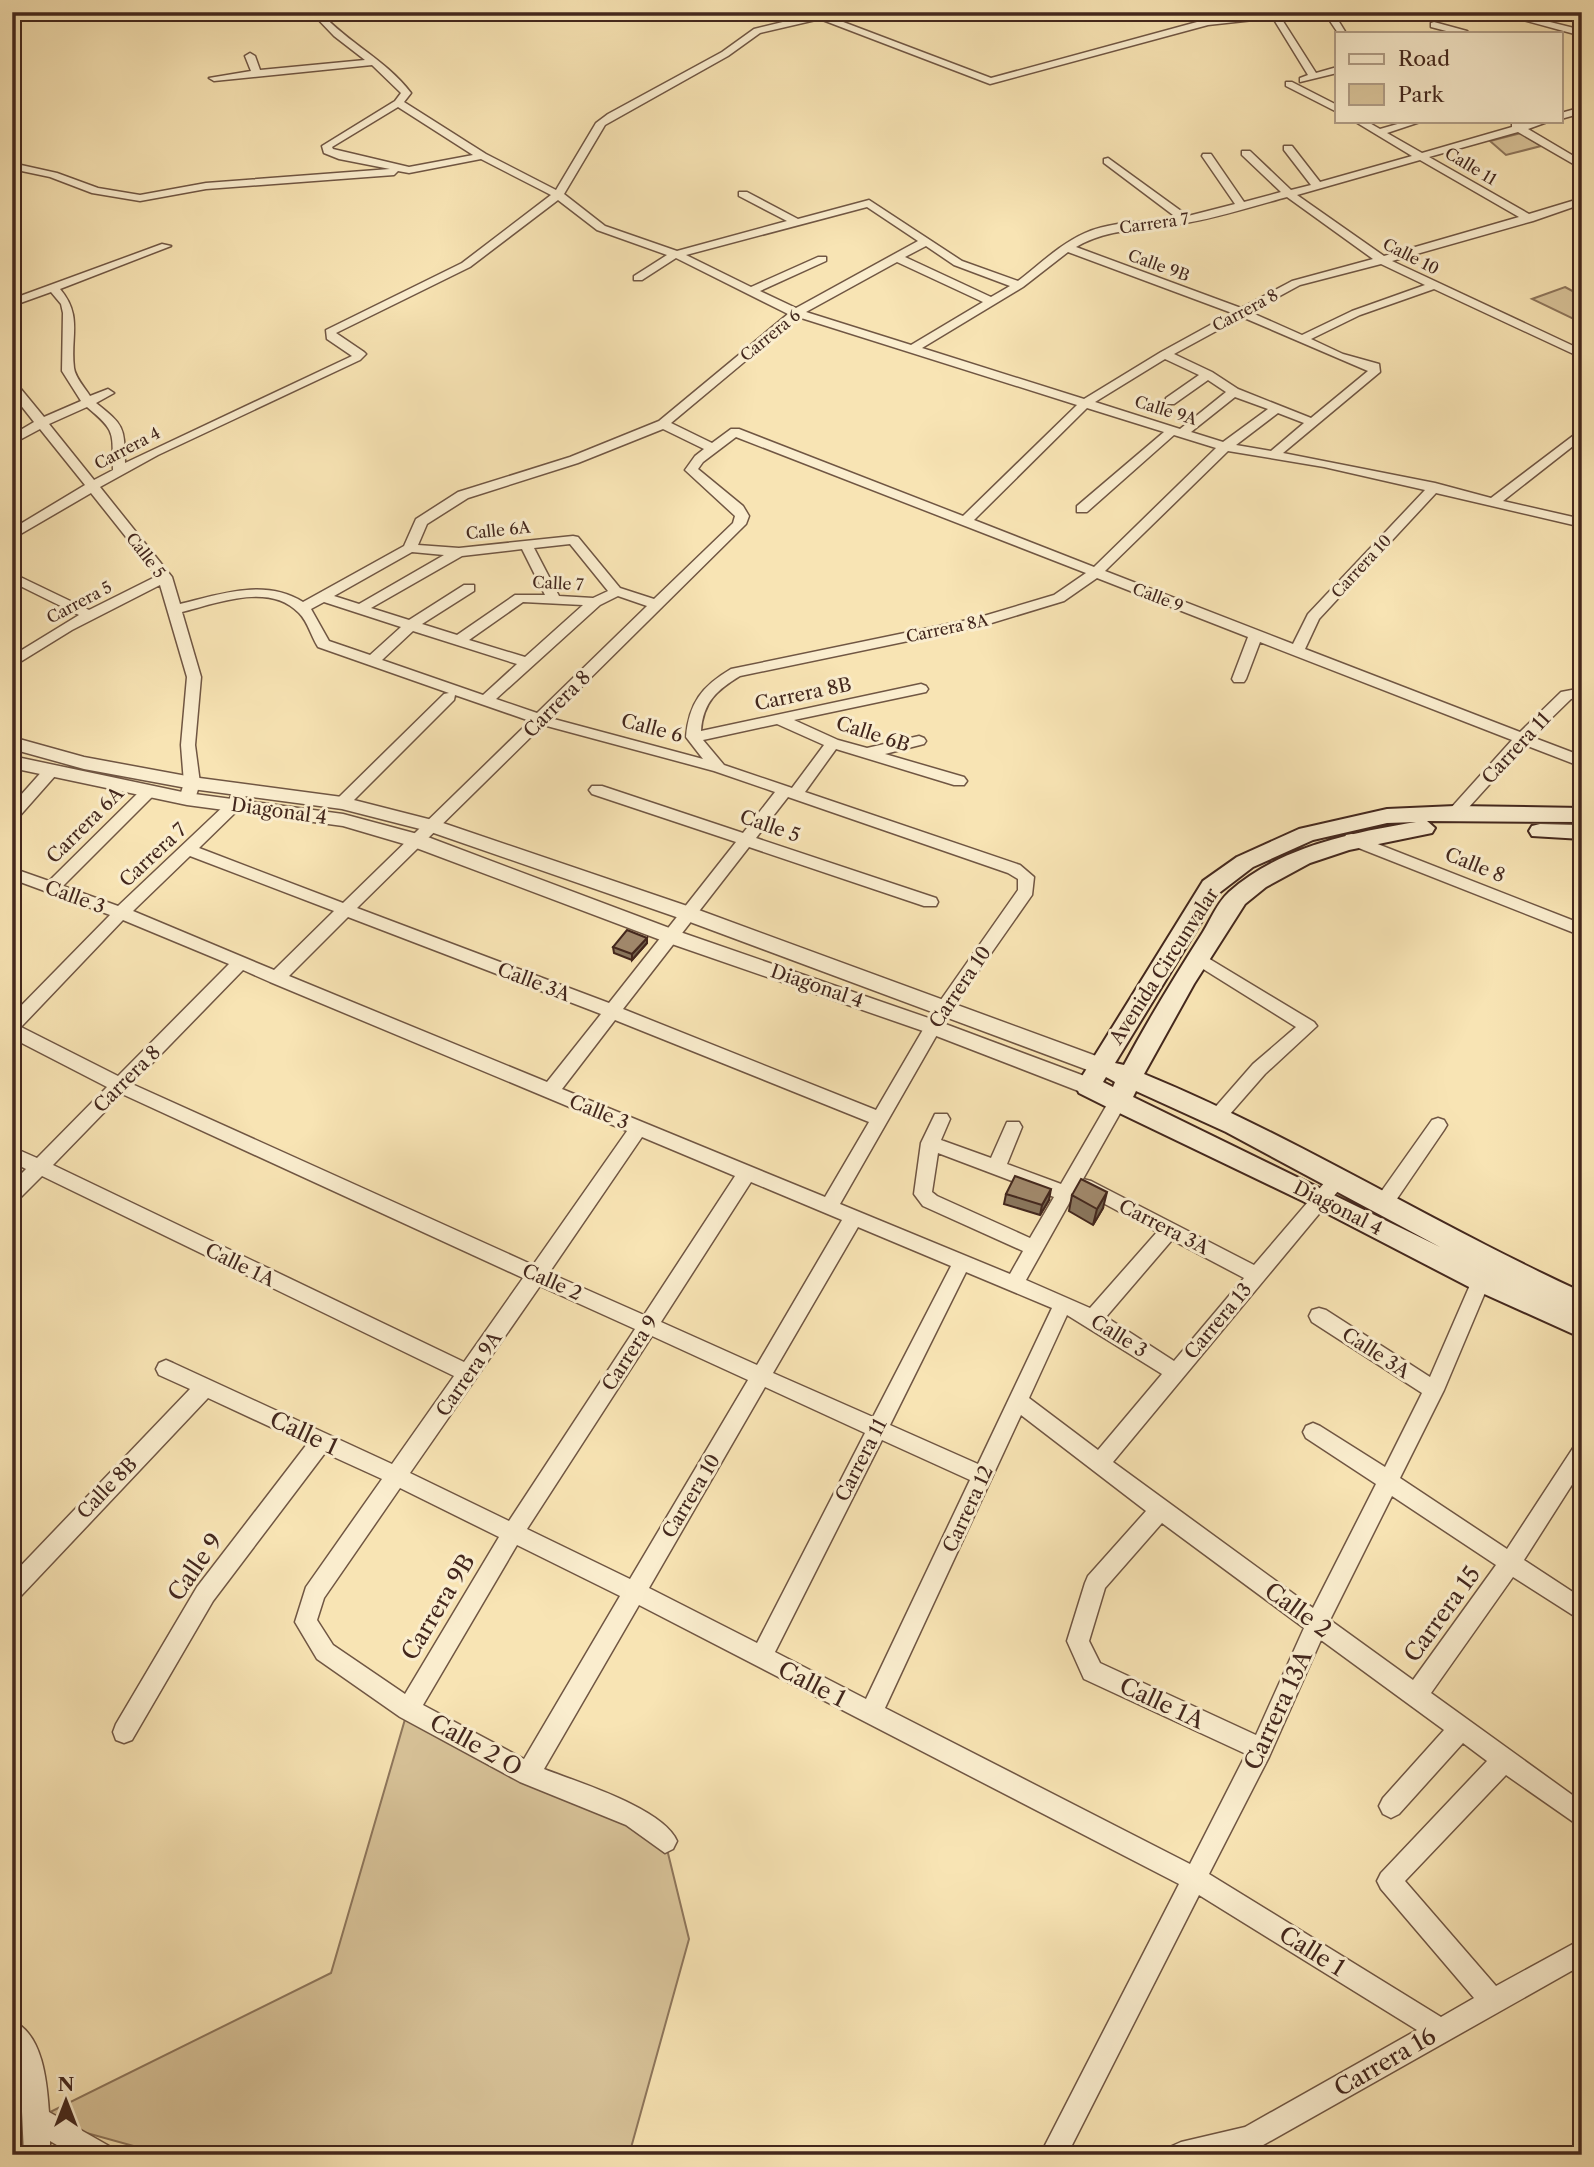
<svg xmlns="http://www.w3.org/2000/svg" width="1594" height="2167" viewBox="0 0 1594 2167" font-family="'Libre Caslon Text',serif">
<style>
.green{fill:#d9c49a;stroke:#8e765c;stroke-width:2}
.lines{fill:none;stroke-linecap:round;stroke-linejoin:round}
.minor-casing{stroke:#705643;stroke-width:3}
.tertiary-casing{stroke:#705643;stroke-width:3}
.secondary-casing{stroke:#43271d;stroke-width:4}
.minor{fill:#faedce;fill-rule:evenodd}
.tertiary{fill:#faedce;fill-rule:evenodd}
.secondary{fill:#faedce;fill-rule:evenodd}
.wall{fill:#8a765d;stroke:#43271d;stroke-width:2}
.shaded-wall{fill:#71604c;stroke:#43271d;stroke-width:2}
.building{fill:#a1896c;stroke:#43271d;stroke-width:2}
.labels{text-anchor:middle;dominant-baseline:central;stroke-width:6;stroke-linejoin:round;paint-order:stroke}
.far-street-label{font-size:16px;fill:#43271d;stroke:#faedce}
.street-label{font-size:19px;fill:#43271d;stroke:#faedce}
.near-street-label{font-size:23px;fill:#43271d;stroke:#faedce}
</style>
<rect width="100%" height="100%" fill="#f8e4b4"/>
<filter id="stains"><feTurbulence type="fractalNoise" baseFrequency=".00286" numOctaves="4"/><feColorMatrix values="0 0 0 0 .2 0 0 0 0 .09 0 0 0 0 .02 0 0 0 .5 -.17"/></filter>
<radialGradient id="worn" r=".72"><stop offset=".6" stop-color="#630" stop-opacity="0"/><stop offset="1" stop-color="#630" stop-opacity=".3"/></radialGradient>
<!-- green -->
<path class="green" d="M1521 133 1541 146 1506 155 1490 141Z
M1565 287 1582 296V323L1532 299Z
M408 1709 665 1841 689 1939 629 2155H166L36 2119 331 1973Z"/>
<g class="lines">
<!-- minor casing -->
<g class="minor-casing">
<path id="minor" d="M311 12H320C348 43 386 60 411 93L404 102 486 154 556 190 596 123 608 114 722 52 754 29 820 13 843 12 830 17 991 78 1208 19 1280 12H1314L1281 18 1316 73 1337 67V73L1300 82V78L1308 75 1273 18 1208 25 990 84 820 19 760 33 728 56 605 125 564 194 605 226 677 251 787 221 739 196V192H747L798 219 869 200 962 261 1018 281C1039 265 1060 244 1085 233 1112 221 1147 222 1177 218L1104 163V159L1108 158 1188 216 1235 204 1202 156 1203 154H1211L1244 202 1281 192 1242 155V151H1250L1291 190 1311 185 1284 150V146H1292L1320 182 1412 156 1354 121H1366L1380 129 1408 121H1423L1387 133 1422 153 1512 127V124L1550 121 1528 129 1582 161V169L1518 132 1429 157 1529 214 1582 198V204L1533 221 1392 261 1582 350V358L1434 289 1360 315 1311 339 1343 354 1379 364 1380 372 1283 453 1435 483 1491 498 1582 429V439L1503 501 1582 519V527L1436 493 1319 619 1305 649 1520 732 1561 692 1582 688V697L1571 699 1532 737 1582 756V767L1525 745 1460 817H1450L1447 813 1450 809 1512 740 1260 642 1246 679 1244 682H1234L1232 679 1248 637 1097 578 1064 601 985 625 740 676C717 690 703 702 701 731L921 684 926 686 928 689 926 692 794 720 838 740 867 748 919 736 924 738 926 741 924 744 885 754 964 777 967 781 964 785H954L836 749 805 792 1020 865 1034 877 1032 895 950 1012 840 1204 1010 1274 1023 1251 923 1206 914 1194 921 1143 935 1114H947L950 1119 941 1140 991 1158 1007 1122H1019L1022 1127 1007 1164 1061 1184 1112 1096H1124L1127 1101 1083 1179 1091 1181 1254 1265 1331 1175 1337 1173 1343 1175 1346 1180 1343 1185 1113 1462 1313 1608 1376 1484 1306 1438 1303 1432 1306 1426 1313 1423 1320 1426 1385 1467 1422 1393 1312 1322 1309 1316 1312 1310 1319 1308 1326 1310 1430 1377 1477 1269 1479 1263 1486 1261 1493 1263 1495 1269 1444 1390 1400 1478 1507 1549 1575 1445 1582 1442V1469L1524 1560 1582 1598V1621L1513 1577 1431 1693 1582 1802V1828L1506 1775 1405 1881 1496 1986 1582 1939V1965L1258 2148 1237 2155H1168L1172 2146 1181 2142 1245 2127 1417 2030 1199 1895 1067 2155H1040L1179 1884 639 1605 544 1769C577 1782 663 1808 677 1841L673 1849 665 1853 626 1825 520 1782 400 1717 317 1659 295 1622 306 1587 382 1479 325 1453 213 1601 132 1740 124 1743 116 1740 113 1732 116 1724 197 1587 307 1444 208 1398 20 1597 12 1600V1575L190 1389 159 1375 156 1369 159 1363 166 1360 173 1363 392 1464 454 1376 42 1176 18 1200 12 1202V1183L26 1169 12 1162V1147L37 1158 107 1087 12 1038V1015L110 915 12 879V868L49 881 143 788H153L156 792 153 796 63 886 118 906 228 802 236 786 241 785 249 790 239 809 199 848 343 903 530 721 455 695 454 700 347 807H337L334 803 337 799 444 694 449 693 318 647C311 636 308 622 299 613 270 582 217 603 182 612L201 677 195 745 200 783 195 799 187 804 179 799 184 783 181 745 187 677 160 585 72 630 12 667V656L79 615 12 582V573L89 610 157 576 91 493 12 539V529L85 485 40 429 12 444V435L34 422 12 394V382L16 383 44 417 81 401 62 371 63 313 61 304 51 292 12 306V299L162 244 171 246 60 289C83 316 70 336 74 368 75 377 85 388 90 396L108 389 114 393 96 403C125 426 124 427 125 463L352 356 327 339 326 330 462 263 551 195 481 159 409 173 398 171 394 175 206 189 140 201 92 193 50 177 12 169V163L57 173 98 188 140 195 206 183 390 169 339 159 324 153 322 146 395 101 401 93 372 65 214 81 209 78 251 71 245 56 250 53 255 56 260 70 365 60 334 36ZM398 107 473 155 409 167 333 149 332 147ZM1420 160 1519 217 1384 256 1297 195ZM1287 197 1373 259 1292 281 1241 308 1076 247C1110 227 1148 230 1186 223 1220 217 1254 206 1287 197ZM558 200 597 230 667 255 634 276V280H642L676 258 788 314 659 421 570 457 458 492 416 519 404 546 303 602C265 578 221 594 180 604L172 577 100 487 158 455 360 360 366 354 364 352 336 333 470 267ZM867 207 918 241 796 308 760 291 826 261V257H818L751 287 686 255ZM926 246 954 265 1010 286 991 297 905 257ZM1068 252 1232 313 1161 352 1084 399 922 348 1023 287ZM897 262 983 302 911 345 806 312ZM1381 264 1425 285 1352 311 1302 335 1250 312 1300 285ZM798 317 1077 405 963 516 739 429H731L712 443 671 423ZM1242 317 1368 371 1311 418 1238 389 1212 372 1174 354ZM1165 359 1199 375 1166 398V404H1174L1208 380 1226 392 1180 429 1095 402ZM1235 397 1268 409 1223 442 1191 432ZM87 407C117 432 112 432 113 470L94 480 49 424ZM1087 408 1164 432 1077 506V512H1087L1174 435 1216 448 1094 567 974 520ZM1278 413 1304 423 1271 451 1236 445ZM663 429 704 449 695 456 685 470 735 516 733 523 654 599 620 588 578 537 573 536 459 548 418 545 427 524 468 498 578 463ZM736 437 1086 573 1054 595 977 618 731 669C702 686 689 703 686 737L703 759 550 718 746 524 749 516 743 506 698 469 703 462ZM1228 451 1324 467 1425 490 1308 614 1293 644 1105 571ZM570 544 608 591 593 598 559 596 534 548ZM522 549 545 595H515L457 635 422 624 474 591V585H464L409 620 371 608 462 556ZM412 552 444 555 359 604 334 596ZM618 596 647 606 537 713 496 699 600 605ZM324 602 401 627 370 655 329 641 311 609ZM523 602 583 605 525 657 469 640ZM413 631 517 664 483 695 382 660ZM777 724 824 745 792 788 724 765 703 740ZM543 725 714 771 775 792 743 833 602 786H592L589 790 592 794 736 842 609 1003 357 908ZM788 797 1008 873 1018 879V890L938 1004 876 1110 623 1009 749 847 924 906H936L938 902 936 898 756 838ZM190 856 334 911 274 970 133 911ZM348 917 601 1014 547 1082 289 976ZM123 920 229 964 118 1076 21 1027ZM243 970 270 982 627 1131 533 1265 132 1084ZM615 1020 869 1122 825 1197 562 1089ZM122 1094 523 1278 464 1362 53 1165ZM642 1137 735 1176 644 1315 549 1273ZM938 1153 1054 1197 1030 1238 937 1196 932 1192ZM751 1182 842 1220 757 1365 661 1322ZM1077 1189 1157 1232 1090 1308 1026 1280ZM858 1227 951 1266 873 1417 773 1373ZM1172 1240 1244 1278 1174 1361 1106 1317ZM966 1272 1052 1308 978 1464 890 1425ZM540 1286 635 1329 509 1521 410 1473ZM1067 1315 1162 1374 1098 1450 1029 1398ZM652 1336 748 1380 630 1579 527 1529ZM765 1387 865 1433 757 1643 649 1588ZM1021 1415 1146 1511 1088 1576 1085 1583 1067 1641 1084 1679 1246 1754 1190 1864 885 1708ZM882 1440 970 1480 866 1699 775 1652ZM400 1488 499 1537 405 1694 333 1645 317 1620 324 1598ZM1392 1496 1496 1565 1413 1680 1330 1620ZM1162 1523 1304 1628 1256 1735 1100 1663 1089 1641 1105 1588ZM517 1545 620 1596 524 1759 423 1705ZM1321 1640 1444 1730 1383 1798 1379 1806 1383 1814 1391 1818 1399 1814 1463 1743 1487 1761 1381 1873 1377 1881 1381 1889 1474 1998 1441 2017 1209 1874 1269 1757Z
M1324 12H1333L1346 33H1338Z
M1494 12H1510L1582 30V36Z
M1434 22 1467 31 1469 33H1454L1431 27V23Z
M1286 82H1292L1337 105V112L1286 86Z
M1582 107V113L1561 119V113Z
M50 767 55 768 58 772 55 776 17 819 12 820V805L45 768Z
M1352 834 1582 924V936L1346 843 1344 839 1346 835Z
M1198 952 1314 1022 1317 1026 1265 1074 1223 1122H1211L1208 1117 1211 1112 1253 1064 1296 1027 1192 962 1190 958Z
M1438 1118 1444 1120 1447 1125 1444 1130 1390 1209 1383 1211 1376 1209 1374 1204 1376 1199 1432 1120Z
M12 2021C43 2033 47 2083 49 2112L109 2146 113 2155H74L50 2141V2155H24L21 2090 12 2054Z"/>
</g>
<!-- tertiary casing -->
<g class="tertiary-casing">
<path id="tertiary" d="M12 737 84 757 192 777 342 797 440 822 696 909 1107 1060 1110 1066 1107 1072 1100 1074 1093 1072 682 919 428 831 342 809 192 789 84 769 12 749Z
M12 756 187 793 343 814 425 836 680 932 940 1022 1095 1080 1099 1086 1095 1092 1088 1094 1081 1092 926 1032 666 942 411 846 343 826 187 805 12 768Z"/>
</g>
<!-- secondary casing -->
<g class="secondary-casing">
<path id="secondary" d="M1455 806 1582 808V822L1427 821 1435 828 1432 833 1349 850 1310 863 1266 887 1245 904 1194 984 1144 1074C1295 1136 1433 1224 1582 1292V1338L1471 1288 1311 1205 1109 1108 1079 1093 1076 1086 1203 881 1237 857 1299 829 1387 809ZM1416 822C1350 833 1280 847 1229 892 1217 903 1211 919 1203 932 1175 976 1148 1020 1124 1065L1115 1063 1219 893 1253 867 1313 840 1387 823ZM1106 1077 1115 1082 1113 1087 1103 1082ZM1136 1091 1226 1132 1440 1247 1133 1097Z
M1540 824 1582 825V839L1532 836 1529 831 1532 826Z"/>
</g>
<!-- minor -->
<use href="#minor" class="minor"/>
<!-- tertiary -->
<use href="#tertiary" class="tertiary"/>
<!-- secondary -->
<use href="#secondary" class="secondary"/>
</g>
<!-- wall -->
<path class="wall" d="M647 938V943L632 960 614 953 613 947Z
M1006 1194 1049 1200 1040 1215 1004 1204Z
M1072 1195 1103 1208 1093 1225 1069 1211Z"/>
<!-- shaded-wall -->
<path class="shaded-wall" d="M647 938V943L632 960V954Z
M1051 1189 1049 1200 1040 1215 1042 1205Z
M1107 1192 1103 1208 1093 1225 1097 1209Z"/>
<!-- building -->
<path class="building" d="M627 930 647 938 632 954 613 947Z
M1015 1176 1051 1189 1042 1205 1006 1194Z
M1081 1179 1107 1192 1097 1209 1072 1195Z"/>
<g class="labels">
<!-- far-street labels -->
<g class="far-street-label">
<text transform="translate(1471 166) rotate(31)">Calle 11</text>
<text transform="translate(1154 223) rotate(-8)">Carrera 7</text>
<text transform="translate(1411 256) rotate(27)">Calle 10</text>
<text transform="translate(1159 265) rotate(20)">Calle 9B</text>
<text transform="translate(1245 310) rotate(-28)">Carrera 8</text>
<text transform="translate(770 335) rotate(-39)">Carrera 6</text>
<text transform="translate(1166 410) rotate(17)">Calle 9A</text>
<text transform="translate(127 448) rotate(-28)">Carrera 4</text>
<text transform="translate(498 530) rotate(-6)">Calle 6A</text>
<text transform="translate(146 555) rotate(52)">Calle 5</text>
<text transform="translate(1361 566) rotate(-47)">Carrera 10</text>
<text transform="translate(558 583) rotate(3)">Calle 7</text>
<text transform="translate(1158 597) rotate(21)">Calle 9</text>
<text transform="translate(79 602) rotate(-28)">Carrera 5</text>
<text transform="translate(947 628) rotate(-12)">Carrera 8A</text>
</g>
<!-- street labels -->
<g class="street-label">
<text transform="translate(803 694) rotate(-12)">Carrera 8B</text>
<text transform="translate(557 704) rotate(-45)">Carrera 8</text>
<text transform="translate(652 728) rotate(15)">Calle 6</text>
<text transform="translate(873 734) rotate(18)">Calle 6B</text>
<text transform="translate(1516 748) rotate(-47)">Carrera 11</text>
<text transform="translate(279 811) rotate(8)">Diagonal 4</text>
<text transform="translate(85 825) rotate(-45)">Carrera 6A</text>
<text transform="translate(770 826) rotate(19)">Calle 5</text>
<text transform="translate(153 855) rotate(-43)">Carrera 7</text>
<text transform="translate(1475 865) rotate(22)">Calle 8</text>
<text transform="translate(75 897) rotate(20)">Calle 3</text>
<text transform="translate(1164 966) rotate(-57)">Avenida Circunvalar</text>
<text transform="translate(534 982) rotate(21)">Calle 3A</text>
<text transform="translate(817 986) rotate(19)">Diagonal 4</text>
<text transform="translate(960 987) rotate(-56)">Carrera 10</text>
<text transform="translate(127 1079) rotate(-45)">Carrera 8</text>
<text transform="translate(599 1112) rotate(22)">Calle 3</text>
<text transform="translate(1338 1208) rotate(27)">Diagonal 4</text>
<text transform="translate(1164 1227) rotate(27)">Carrera 3A</text>
<text transform="translate(240 1265) rotate(26)">Calle 1A</text>
<text transform="translate(552 1282) rotate(24)">Calle 2</text>
<text transform="translate(1218 1321) rotate(-50)">Carrera 13</text>
<text transform="translate(1119 1336) rotate(32)">Calle 3</text>
<text transform="translate(630 1353) rotate(-57)">Carrera 9</text>
<text transform="translate(1376 1353) rotate(33)">Calle 3A</text>
<text transform="translate(469 1374) rotate(-55)">Carrera 9A</text>
<text transform="translate(861 1460) rotate(-63)">Carrera 11</text>
<text transform="translate(107 1488) rotate(-46)">Calle 8B</text>
<text transform="translate(691 1496) rotate(-59)">Carrera 10</text>
<text transform="translate(968 1509) rotate(-65)">Carrera 12</text>
</g>
<!-- near-street labels -->
<g class="near-street-label">
<text transform="translate(304 1433) rotate(25)">Calle 1</text>
<text transform="translate(195 1567) rotate(-55)">Calle 9</text>
<text transform="translate(438 1607) rotate(-59)">Carrera 9B</text>
<text transform="translate(1298 1610) rotate(36)">Calle 2</text>
<text transform="translate(1442 1614) rotate(-54)">Carrera 15</text>
<text transform="translate(812 1684) rotate(27)">Calle 1</text>
<text transform="translate(1162 1703) rotate(25)">Calle 1A</text>
<text transform="translate(1278 1710) rotate(-65)">Carrera 13A</text>
<text transform="translate(476 1745) rotate(29)">Calle 2 O</text>
<text transform="translate(1312 1951) rotate(32)">Calle 1</text>
<text transform="translate(1385 2062) rotate(-30)">Carrera 16</text>
</g>
</g>
<!-- margin -->
<rect width="1594" height="2167" fill="none" stroke="#f8e4b4" stroke-width="42"/>
<rect x="14" y="14" width="1566" height="2139" fill="none" stroke="#43271d" stroke-width="3.5"/>
<rect x="21" y="21" width="1552" height="2125" fill="none" stroke="#43271d" stroke-width="2"/>
<!-- legend -->
<rect x="1335" y="32" width="228" height="91" fill="#faedce" stroke="#b19e87" stroke-width="2"/>
<rect x="1349" y="54" width="35" height="10" fill="#faedce" stroke="#b19e87" stroke-width="2"/>
<text x="1398" y="66" font-size="21" fill="#43271d">Road</text>
<rect x="1349" y="84" width="35" height="21" fill="#d9c49a" stroke="#b19e87" stroke-width="2"/>
<text x="1398" y="102" font-size="21" fill="#43271d">Park</text>
<!-- north arrow -->
<g transform="translate(66 2101)" stroke="#faedce" stroke-width="5" paint-order="stroke">
<path d="M0-5L12 26L0 18L-12 26Z" fill="#43271d"/>
<text y="-10" font-size="19" font-weight="bold" text-anchor="middle" fill="#43271d">N</text>
</g>
<rect width="100%" height="100%" filter="url(#stains)"/>
<rect width="100%" height="100%" fill="url(#worn)"/>
</svg>
